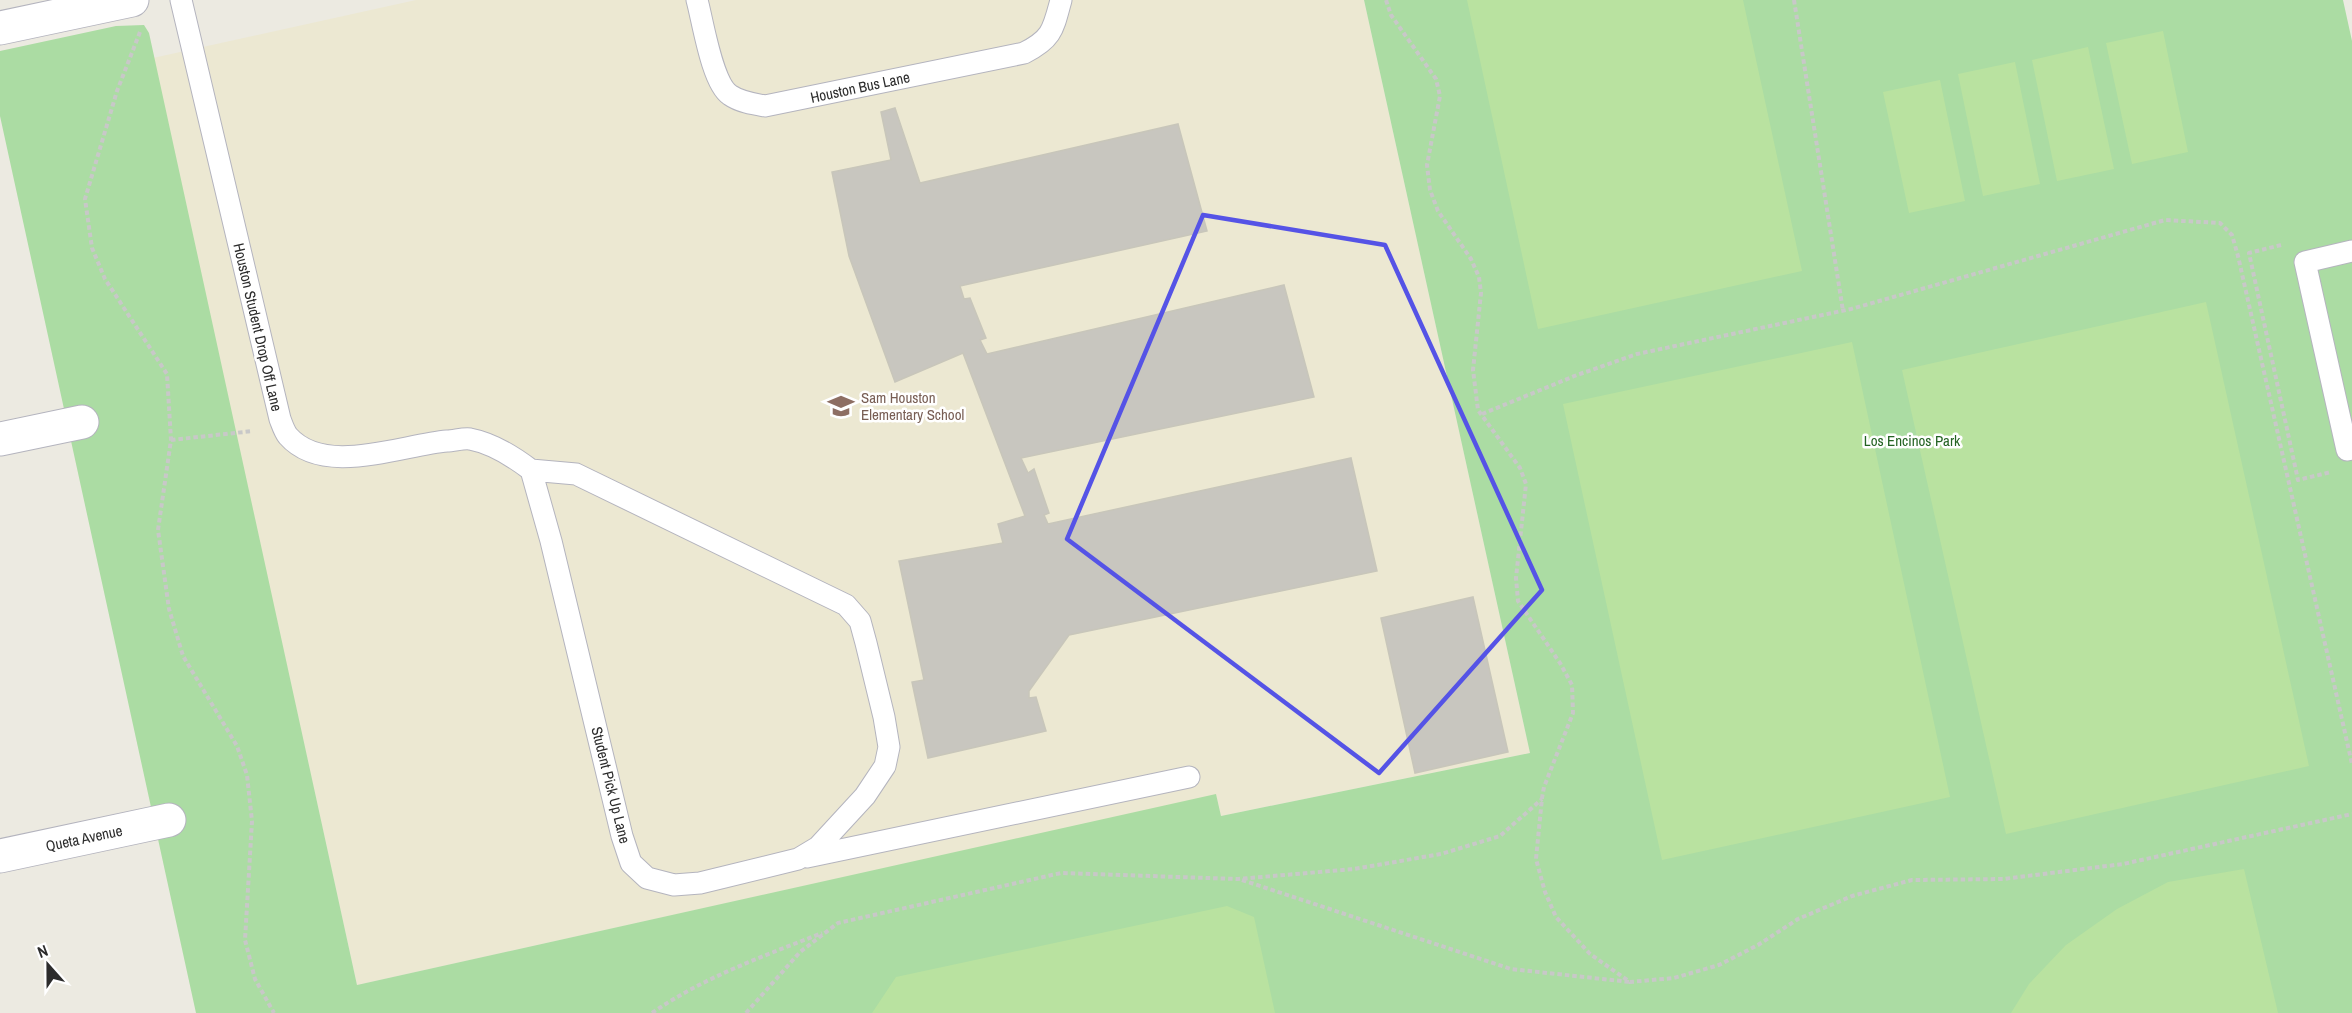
<svg xmlns="http://www.w3.org/2000/svg" width="2352" height="1013" viewBox="0 0 2352 1013" font-family="'Archivo Narrow',sans-serif">
<style>
.education{fill:#ece8d2}
.green{fill:#abdca3}
.pitch{fill:#b9e2a0}
.building{fill:#c8c6bf;stroke:#c8c6ba;stroke-width:1.5}
.lines{fill:none;stroke-linecap:round;stroke-linejoin:round}
.service-casing{stroke:#b4b4be;stroke-width:23}
.minor-casing{stroke:#b4b4be;stroke-width:35}
.path{stroke:#c8c8c8;stroke-width:4;stroke-dasharray:4.5 3;stroke-linecap:butt}
.service{stroke:#fff;stroke-width:21}
.minor{stroke:#fff;stroke-width:33}
.marked{fill:none;stroke:#5553e6;stroke-width:4.5;stroke-linejoin:round}
.labels{text-anchor:middle;dominant-baseline:central;stroke-width:5;stroke-linejoin:round;paint-order:stroke}
.street-label{font-size:15px;fill:#2c2c2c;stroke:#fff}
.education-label{font-size:15px;fill:#785e54;stroke:#fff;text-anchor:start}
.park-label{font-size:15px;fill:#246323;stroke:#fff}
</style>
<rect width="100%" height="100%" fill="#eceae1"/>
<!-- education -->
<path class="education" d="M416 0H1364L1530 753 1221 816 1216 795 357 985 153 58Z"/>
<!-- green -->
<path class="green" d="M1364 0H2343L2352 41V1013H196L0 116V51L116 26 144 25 149 33 357 985 1216 794 1221 816 1530 753Z"/>
<!-- pitch -->
<path class="pitch" d="M1467 0H1743L1802 271 1538 329Z
M2163 31 2188 152 2132 164 2106 43Z
M2088 47 2114 169 2057 181 2032 60Z
M2015 62 2040 184 1983 196 1958 74Z
M1940 80 1965 201 1909 213 1883 92Z
M2206 302 2309 766 2006 834 1902 370Z
M1852 342 1950 797 1662 860 1563 404Z
M2244 869 2278 1013H2011L2029 984 2066 945 2117 909 2168 882Z
M1227 906 1254 917 1275 1013H872L896 977Z"/>
<!-- building -->
<path class="building" d="M895 108 920 183 1178 124 1207 231 960 286 964 299 970 298 986 338 980 340 987 354 1284 285 1314 397 1021 458 1028 473 1034 469 1049 513 1044 515 1048 524 1351 458 1377 571 1069 635 1029 691V698L1036 697 1046 731 928 758 912 682 924 680 899 561 1003 543 998 524 1025 516 963 353 895 382 849 256 832 172 891 160 881 112Z
M1473 597 1508 752 1415 773 1381 618Z"/>
<g class="lines">
<!-- service casing -->
<g class="service-casing">
<path id="service" d="M181 0 280 419C282 424 284 431 288 436 324 477 401 445 447 441 454 441 463 438 470 439 491 443 514 457 531 470
M697 0C703 22 712 83 730 95 740 102 753 104 765 106L1024 53C1052 39 1053 30 1061 0
M2352 251 2305 262 2347 450 2352 449
M531 470 576 474 846 605 860 621 866 643 884 717 889 747 885 766 865 796 818 847 798 859 700 883 674 885 647 878 631 863 622 836 551 541Z
M807 857 1189 777"/>
</g>
<!-- minor casing -->
<g class="minor-casing">
<path id="minor" d="M0 28 132 0
M0 439 82 422
M0 856 169 820"/>
</g>
<!-- path -->
<path class="path" d="M1386 0 1391 15 1436 79 1440 96 1427 165 1430 190 1438 211 1471 259 1479 277 1481 293 1473 370 1478 410 1520 468 1526 484 1516 578 1518 601 1560 663 1572 685 1573 713 1544 787 1542 798 1536 859 1545 892 1556 917 1590 954 1630 982 1674 978 1719 965 1758 945 1798 919 1852 896 1912 880 2003 879 2123 864 2352 814
M1794 0 1843 311
M140 32 117 91 85 199 92 248 105 279 167 374 171 440 158 530 169 609 183 656 237 746 247 775 252 821 245 940 255 979 274 1013
M2281 245 2249 253 2298 480 2331 472
M1482 414 1577 375 1637 354 1851 309 2165 220 2220 223 2232 235 2238 256 2352 764
M171 440 253 431
M1242 880 1511 969 1630 982
M652 1013C704 977 764 956 822 933
M746 1013 800 952 838 923 1061 873 1238 879 1354 869 1441 854 1500 836 1542 799"/>
<!-- service -->
<use href="#service" class="service"/>
<!-- minor -->
<use href="#minor" class="minor"/>
</g>
<!-- marked area -->
<path class="marked" d="M1203 215 1385 245 1542 590 1379 773 1067 539Z"/>
<!-- icons -->
<defs>
<g id="school-bare" transform="scale(2.07)"><path d="M0-5L7-2L0 1L-7-2ZM-4 1L0 2.5L4 1V4Q0 6-4 4Z" fill="#8d6e63" stroke="#fff" stroke-width="2.5" paint-order="stroke"/></g>
</defs>
<g fill-rule="evenodd">
<use href="#school-bare" x="841" y="406"/>
</g>
<g class="labels">
<!-- street labels -->
<g class="street-label">
<text transform="translate(860 87) rotate(-12)">Houston Bus Lane</text>
<text transform="translate(258 327) rotate(77)">Houston Student Drop Off Lane</text>
<text transform="translate(611 785) rotate(76)">Student Pick Up Lane</text>
<text transform="translate(84 838) rotate(-12)">Queta Avenue</text>
</g>
<!-- education labels -->
<g class="education-label">
<text x="861" y="397">Sam Houston<tspan x="861" dy="17">Elementary School</tspan></text>
</g>
<!-- park labels -->
<g class="park-label">
<text x="1912" y="440">Los Encinos Park</text>
</g>
</g>
<!-- north arrow -->
<g transform="translate(48 965) rotate(339)" stroke="#ffffff" stroke-width="4.5" paint-order="stroke">
<path d="M0-4.5L10 22L0 15L-10 22Z" fill="#2c2c2c"/>
<text y="-9" font-size="16" font-weight="bold" text-anchor="middle" fill="#2c2c2c">N</text>
</g>
</svg>
